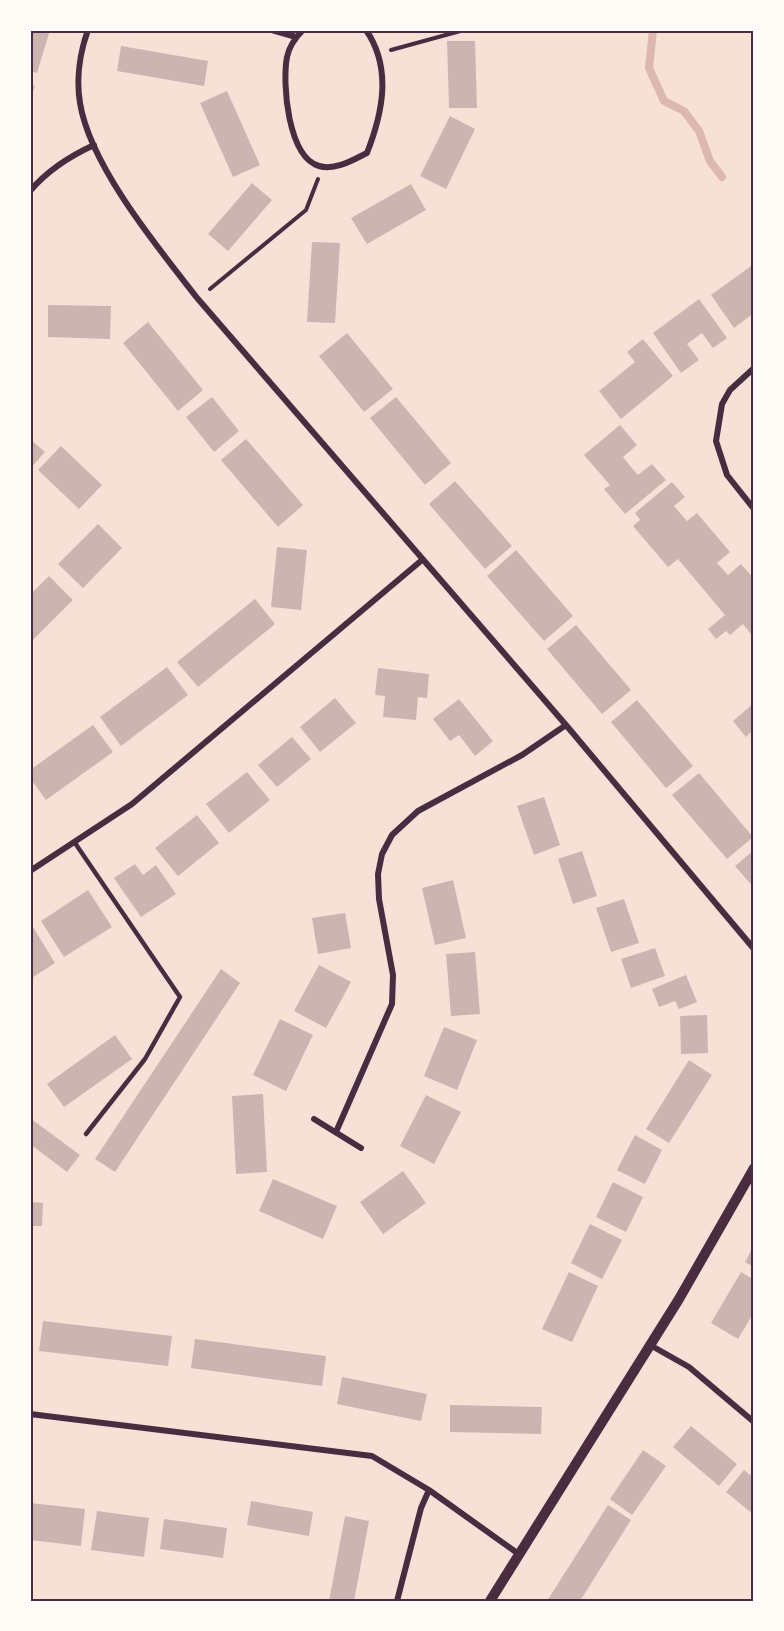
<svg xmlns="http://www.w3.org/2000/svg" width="784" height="1631" viewBox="0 0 784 1631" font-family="'Noto Serif',serif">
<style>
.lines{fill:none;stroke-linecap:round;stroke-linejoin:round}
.stream{stroke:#dcb8b0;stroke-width:8}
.building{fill:#ccb4b1}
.path{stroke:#4a2c40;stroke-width:4}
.service{stroke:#4a2c40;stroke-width:4.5}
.minor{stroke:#4a2c40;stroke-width:6}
.tertiary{stroke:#4a2c40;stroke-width:10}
.neatline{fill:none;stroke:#4a2c40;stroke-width:2}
</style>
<rect width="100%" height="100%" fill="#f7e1d7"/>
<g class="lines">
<!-- stream -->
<path class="stream" d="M653 30 649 68 664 101 684 111 699 131 710 161 722 177"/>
</g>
<!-- building -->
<path class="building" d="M30 30H50L37 73 30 71Z
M447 41H475L477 108H449Z
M121 46 208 61 204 86 117 71Z
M30 84 35 86 30 99Z
M227 91 260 165 233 177 200 103Z
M450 116 475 129 446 189 420 176Z
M252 183 272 200 228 251 208 234Z
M411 184 426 210 367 244 351 218Z
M312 242 340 243 335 323 307 322Z
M754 264V313L734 328 711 295Z
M699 299 727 338 713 348 702 333 687 344 699 360 681 373 653 333Z
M48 305 111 306 110 339 48 337Z
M148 322 203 390 178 411 123 343Z
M347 333 393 389 364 412 319 356Z
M643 339 673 376 621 419 599 391 635 362 627 352Z
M212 397 239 431 214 452 186 417Z
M396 397 451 463 425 485 370 418Z
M620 425 637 445 623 457 631 467 638 475 652 464 666 480 625 514 604 489 610 485 584 455Z
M30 439 45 452 30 469Z
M246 439 303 505 278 527 221 460Z
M61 446 102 485 79 509 38 470Z
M455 481 512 546 485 569 429 504Z
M672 482 685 497 674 506 687 521 697 513 730 552 717 563 728 575 741 564 754 579V638L743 624 730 635 726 631 716 639 708 629 725 615 678 559 668 567 633 526 640 520 635 513Z
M98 524 122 548 83 588 58 564Z
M277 547 307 550 301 610 271 607Z
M516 550 573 616 544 641 487 576Z
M49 576 73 600 32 641 30 595Z
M255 599 275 624 198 687 177 662Z
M576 625 631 690 602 714 547 649Z
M167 667 188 695 121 746 100 717Z
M378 668 429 674 427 698 418 697 416 720 383 717 385 696 375 695Z
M335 698 356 723 320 752 300 727Z
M459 699 493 741 475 756 459 735 450 741 433 719Z
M637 700 693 766 666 788 611 722Z
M754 703V729L746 737 733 721Z
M93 725 113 752 46 800 30 778V770Z
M292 737 311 759 277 787 258 765Z
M247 772 270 800 229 833 206 804Z
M699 773 753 837 727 859 672 795Z
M544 797 560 845 534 855 517 806Z
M197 815 219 843 178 876 155 848Z
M754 850V888L735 866Z
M582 851 597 896 573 904 558 859Z
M135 864 143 875 156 865 176 894 141 917 114 878Z
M453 880 466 938 435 945 422 888Z
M88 890 112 927 64 957 41 921Z
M624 899 639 943 611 952 596 908Z
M345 913 351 948 318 954 312 918Z
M33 927 55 963 30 979V929Z
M655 948 665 976 631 988 621 959Z
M475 952 480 1014 451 1016 446 954Z
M319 965 351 982 326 1028 294 1011Z
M221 969 240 983 115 1172 95 1159Z
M686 975 697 1002 679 1009 675 1001 659 1007 652 989Z
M707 1015 708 1053 681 1054 680 1016Z
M280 1019 313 1035 286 1091 253 1075Z
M444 1027 477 1040 457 1090 424 1076Z
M115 1035 132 1059 64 1107 47 1084Z
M689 1060 712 1075 669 1143 646 1129Z
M263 1094 267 1172 236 1174 232 1096Z
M426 1095 461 1112 434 1164 400 1146Z
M30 1118 80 1155 67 1172 30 1144Z
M635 1135 662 1150 645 1184 617 1170Z
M403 1171 426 1203 383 1234 360 1202Z
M273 1179 337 1206 323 1239 259 1211Z
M613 1182 643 1197 626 1232 596 1217Z
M30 1202 43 1203 42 1226H30Z
M590 1224 622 1240 602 1279 571 1263Z
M754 1245V1267L745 1262Z
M569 1272 598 1286 572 1342 542 1329Z
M741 1272 754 1280V1312L738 1339 711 1323Z
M43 1321 172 1336 168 1366 39 1351Z
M195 1339 326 1356 322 1386 191 1368Z
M342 1377 427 1394 421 1421 337 1404Z
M450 1405 542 1407 541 1434 450 1432Z
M691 1426 737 1464 719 1486 673 1447Z
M643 1450 666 1466 632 1515 610 1499Z
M744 1470 754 1478V1515L726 1492Z
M251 1501 313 1512 309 1536 247 1525Z
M30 1503 85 1509 81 1546 30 1540Z
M608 1505 631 1520 580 1601H547Z
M97 1511 149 1518 144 1557 91 1550Z
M345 1516 369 1521 354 1601H329Z
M164 1519 227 1528 223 1558 160 1549Z"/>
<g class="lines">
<!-- path -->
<path class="path" d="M391 50 464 30
M210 289 306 210 318 179"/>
<!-- service -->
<path class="service" d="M75 843 180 997 145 1059 86 1134"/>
<!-- minor -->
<path class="minor" d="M88 30C80 52 76 79 80 103 90 166 159 249 198 299L566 725 754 949
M272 30 296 37
M303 30C296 37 289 47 287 57 282 84 288 157 319 166 335 171 353 160 367 153 383 112 392 68 366 30
M30 191C47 171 70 156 94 145
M754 368 730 390 722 404 716 441 727 475 754 509
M30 871 132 804 422 560
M314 1119 361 1148
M336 1132 392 1004 393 975 379 899 378 874 382 854 392 835 418 811 522 755 566 725
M650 1345 689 1367 754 1422
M30 1414 372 1456 429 1490 520 1555
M397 1601 421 1508 429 1490"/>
<!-- tertiary -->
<path class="tertiary" d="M490 1601 679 1299 754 1168"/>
</g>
<!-- border -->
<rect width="784" height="1631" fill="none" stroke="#fffaf5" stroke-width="63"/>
<rect x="32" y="32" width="720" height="1568" class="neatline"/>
</svg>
